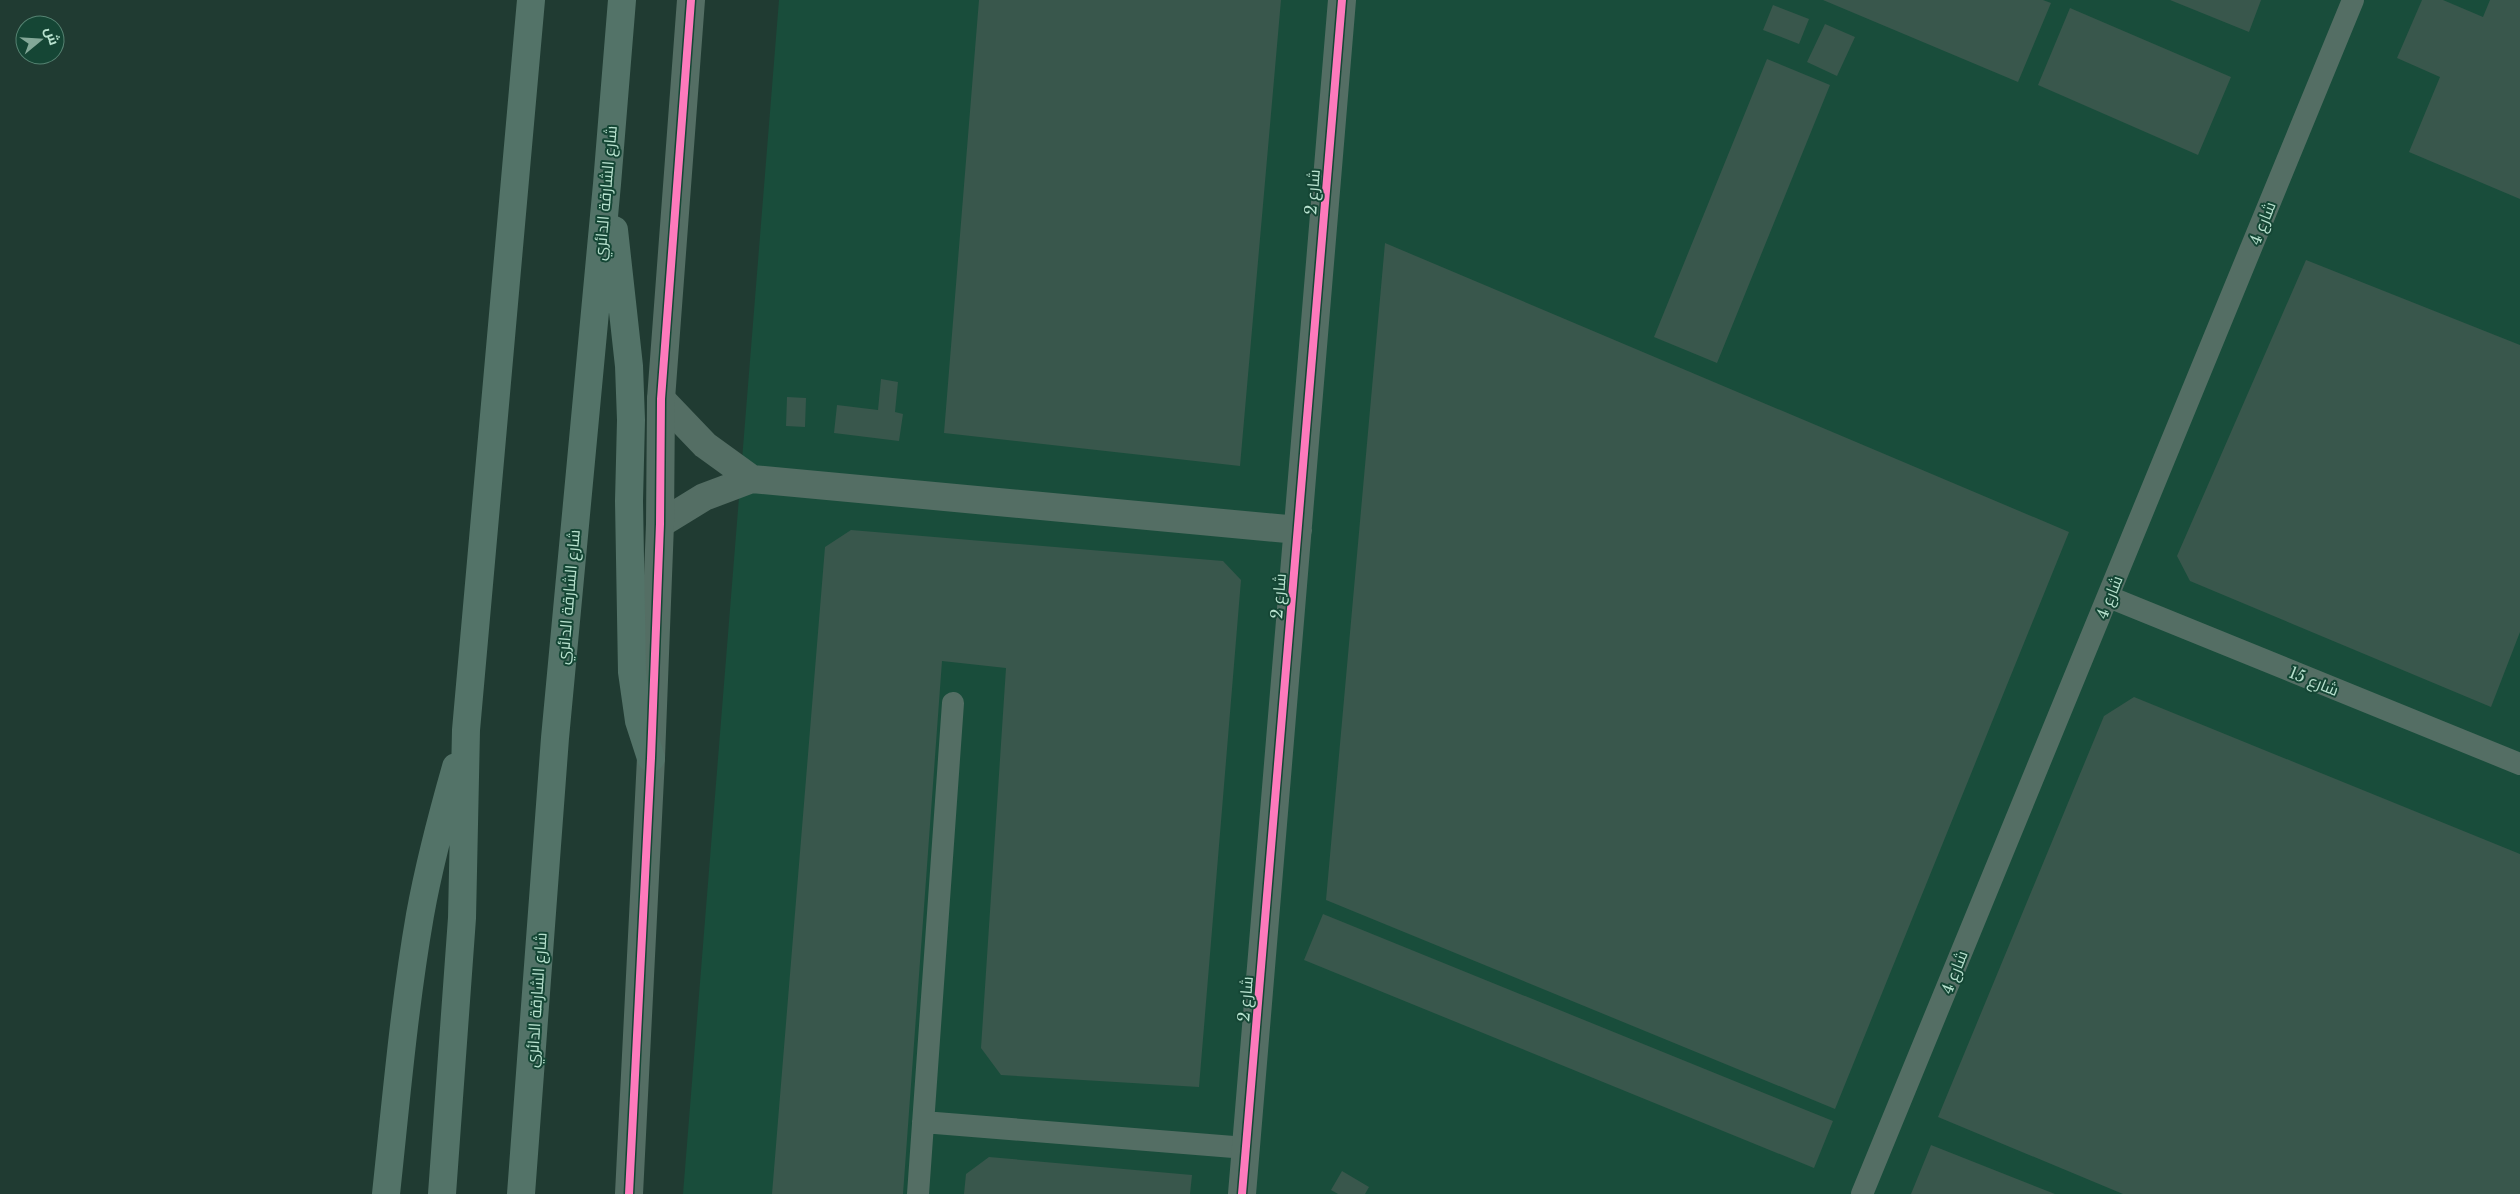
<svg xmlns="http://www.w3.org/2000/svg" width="2520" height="1194" viewBox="0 0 2520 1194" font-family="'Libre Baskerville',Cairo,serif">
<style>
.built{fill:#194d3b}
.building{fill:#39574c}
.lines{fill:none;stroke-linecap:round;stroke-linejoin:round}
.service{stroke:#546e64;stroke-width:22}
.minor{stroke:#546e64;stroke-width:28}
.tertiary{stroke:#546e64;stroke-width:28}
.motorway{stroke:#537368;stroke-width:28}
.cycleway-casing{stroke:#154635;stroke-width:11}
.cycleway{stroke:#fd7abc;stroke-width:8}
.labels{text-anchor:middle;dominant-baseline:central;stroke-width:4;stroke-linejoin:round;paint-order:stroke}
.street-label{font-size:16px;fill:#b8e2cf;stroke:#154635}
</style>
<rect width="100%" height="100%" fill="#203b32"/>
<!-- built -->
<path class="built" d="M779 0H2520V1194H683Z"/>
<!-- building -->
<path class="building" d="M979 0H1281L1240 466 944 433Z
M1823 0H2043L2051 3 2018 82Z
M2170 0H2261L2249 32Z
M2422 0H2443L2483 17 2490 0H2520V199L2409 152 2440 77 2397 58Z
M1773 5 1809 19 1799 44 1763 30Z
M2070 8 2231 77 2198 155 2038 85Z
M1825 24 1855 37 1837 76 1807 62Z
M1767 59 1830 85 1717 363 1654 337Z
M1385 243 2069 532 1835 1109 1326 900Z
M2306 260 2520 345V632L2491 707 2190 581 2177 556Z
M881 379 898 382 895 412 903 414 899 441 834 433 837 405 878 410Z
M787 397 806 398 805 427 786 426Z
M851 530 1223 561 1241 580 1199 1087 1001 1075 981 1048 1006 668 942 661 903 1194H772L825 547Z
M2134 697 2520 854V1194H2123L1938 1117 2104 716Z
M1323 914 1833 1121 1814 1168 1304 960Z
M1931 1145 2055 1194H1911Z
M989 1157 1192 1175 1190 1194H964L966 1174Z
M1342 1171 1369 1187 1365 1194H1338L1331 1190Z"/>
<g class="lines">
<!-- service -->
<path class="service" d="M2109 597 2520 764
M923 1122 1246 1148
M918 1194 953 703
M1862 1194 2353 0"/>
<!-- minor -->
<path class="minor" d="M661 399 705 445 752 479
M660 524 704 497 752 479 1298 530
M1242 1194 1342 0"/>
<!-- tertiary -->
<path class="tertiary" d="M629 1194 651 758 660 524 661 399 691 0"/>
<!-- motorway -->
<path class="motorway" d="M614 230 629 366 631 420 629 501 632 672 639 721 651 758
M386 1194C396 1101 404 1007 420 915 429 865 442 816 456 767
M442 1194 462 918 466 730 531 0
M521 1194 555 738 607 184 622 0"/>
<!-- cycleway casing -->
<g class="cycleway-casing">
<path id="cycleway" d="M629 1194 651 758 660 524 661 399 691 0
M1242 1194 1342 0"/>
</g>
<!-- cycleway -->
<use href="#cycleway" class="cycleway"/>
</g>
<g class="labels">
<!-- street labels -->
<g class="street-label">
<text transform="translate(1312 192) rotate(-85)">شارع 2</text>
<text transform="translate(605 193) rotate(-85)">شارع الشارقة الدائري</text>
<text transform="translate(2262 223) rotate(-68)">شارع 4</text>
<text transform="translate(1278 596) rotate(-85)">شارع 2</text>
<text transform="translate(568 597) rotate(-85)">شارع الشارقة الدائري</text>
<text transform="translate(2109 597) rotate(-68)">شارع 4</text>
<text transform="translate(2314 681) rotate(22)">شارع 15</text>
<text transform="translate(1954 972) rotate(-68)">شارع 4</text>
<text transform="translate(1245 999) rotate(-85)">شارع 2</text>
<text transform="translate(536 1000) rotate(-86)">شارع الشارقة الدائري</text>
</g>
</g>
<!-- north arrow -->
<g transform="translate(40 40) rotate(72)"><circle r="24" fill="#154635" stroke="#568473"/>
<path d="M0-4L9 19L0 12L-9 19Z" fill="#83a898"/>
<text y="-8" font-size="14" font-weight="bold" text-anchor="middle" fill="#b8e2cf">ش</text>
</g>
</svg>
